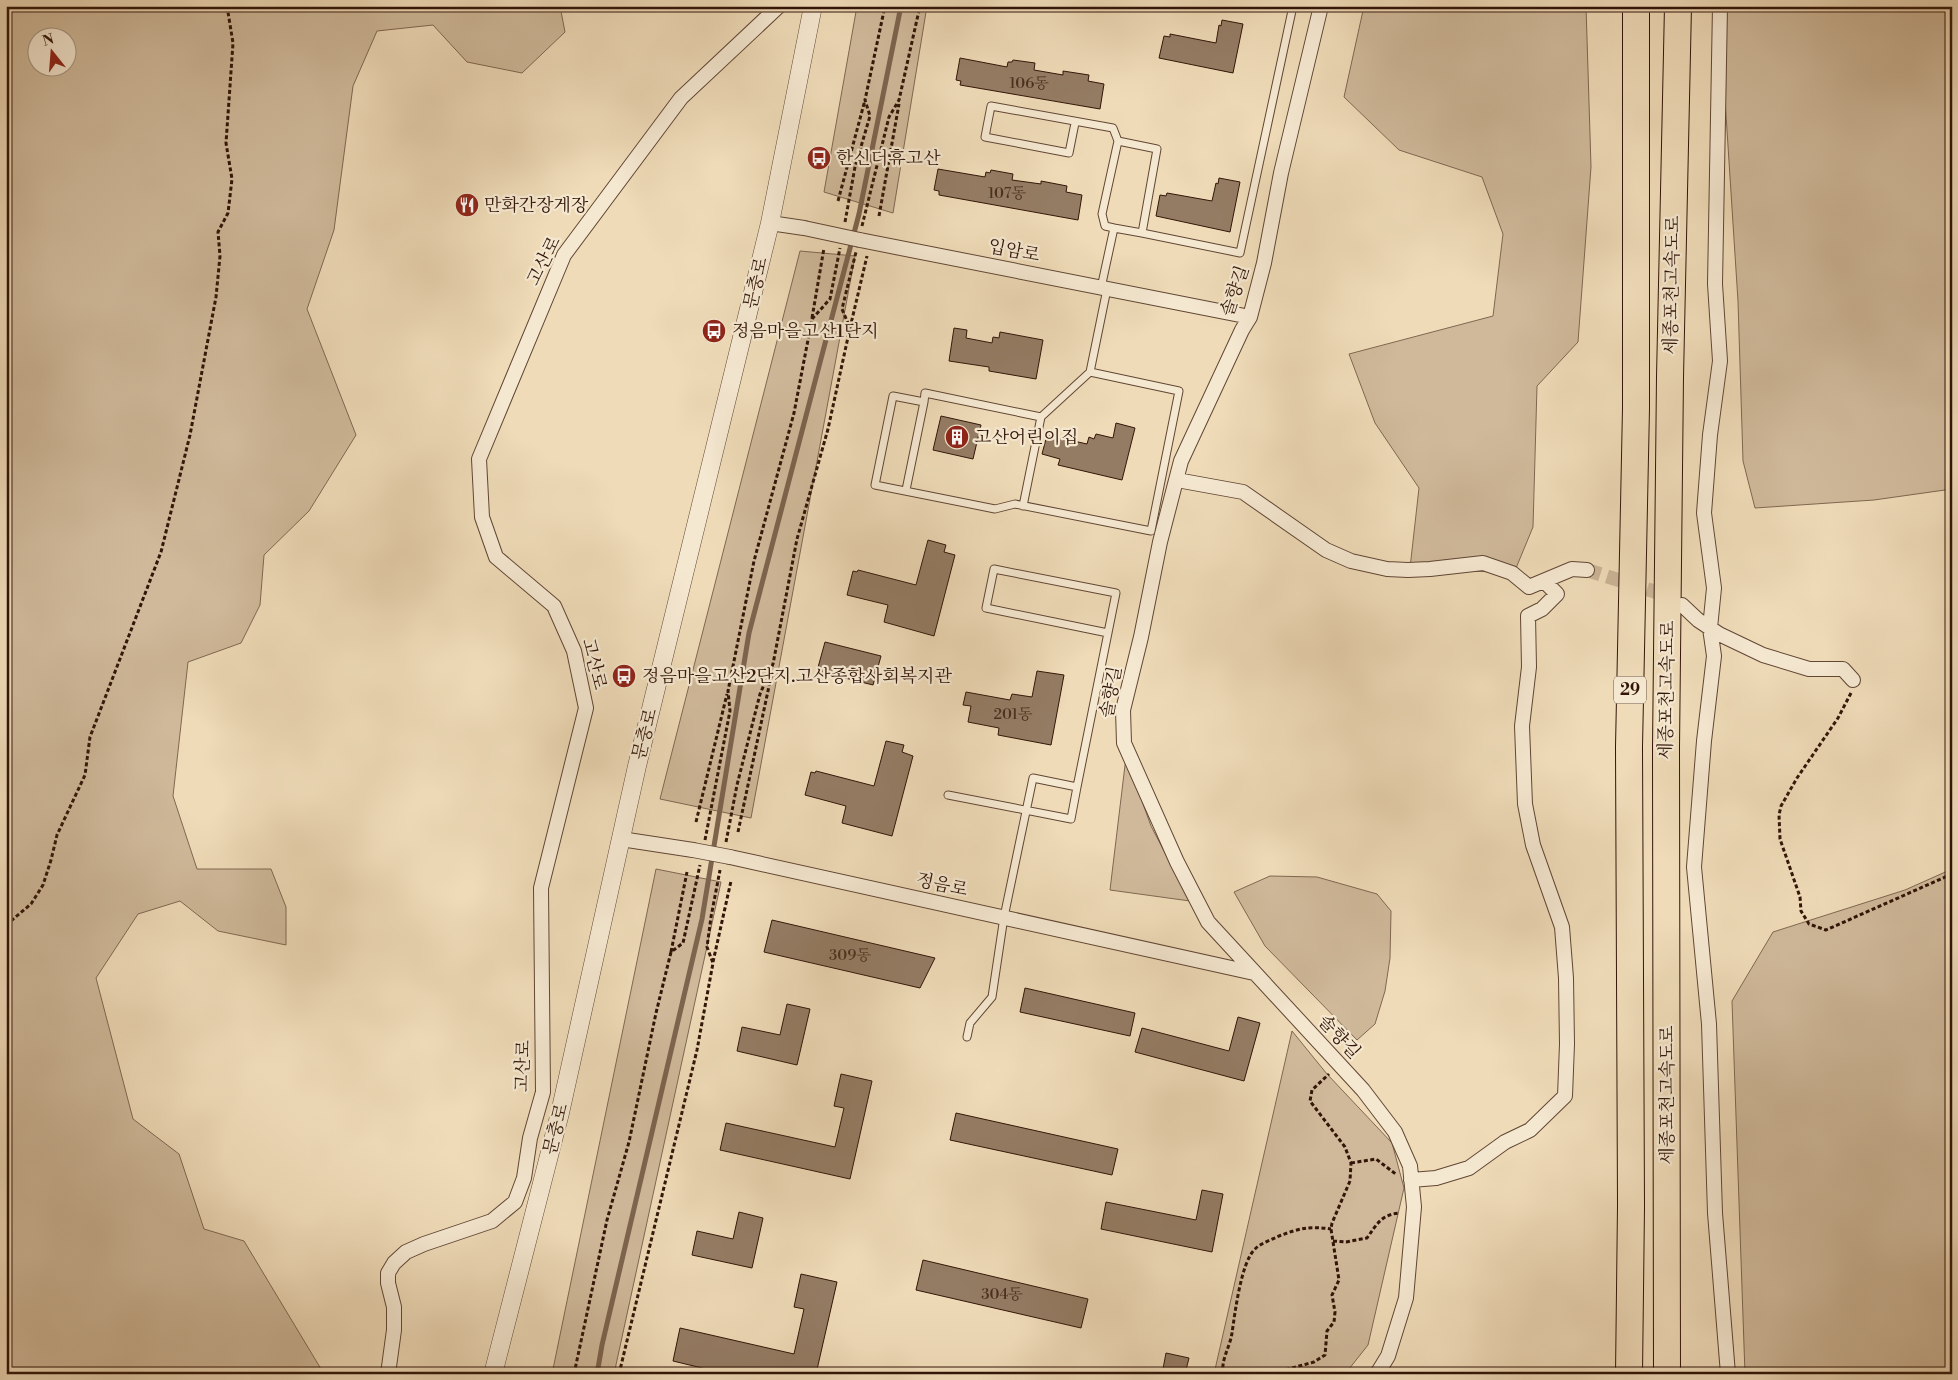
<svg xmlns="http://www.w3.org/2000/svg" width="1958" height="1380" viewBox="0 0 1958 1380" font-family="'Libre Bodoni','Noto Serif KR',serif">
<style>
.green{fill:#cfb99a;stroke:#806751;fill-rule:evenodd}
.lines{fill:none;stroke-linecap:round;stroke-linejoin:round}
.stream{stroke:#7d644e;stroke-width:5}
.building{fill:#947c64;stroke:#321508}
.minor-tunnel{stroke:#c9b395;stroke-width:14;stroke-dasharray:14 7;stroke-linecap:butt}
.service-casing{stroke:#614634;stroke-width:9}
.minor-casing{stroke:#614634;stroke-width:16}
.tertiary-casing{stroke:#614634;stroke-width:19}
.motorway-casing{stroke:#321508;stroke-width:28}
.path{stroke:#321508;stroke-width:3;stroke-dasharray:4 2.5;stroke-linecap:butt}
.service{stroke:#f5e8d1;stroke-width:7}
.minor{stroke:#f5e8d1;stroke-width:14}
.tertiary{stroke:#f5e8d1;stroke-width:18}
.motorway{stroke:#efdbb8;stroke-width:26}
.minor-bridge-casing{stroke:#614634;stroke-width:16;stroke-linecap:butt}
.minor-bridge{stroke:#f5e8d1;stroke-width:14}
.labels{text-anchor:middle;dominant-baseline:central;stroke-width:4.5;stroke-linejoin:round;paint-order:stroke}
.number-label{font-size:15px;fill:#4a2f1f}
.shield{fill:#f5e8d1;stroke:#6c5444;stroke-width:1}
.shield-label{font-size:16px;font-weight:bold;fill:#321508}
.poi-label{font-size:18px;fill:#321508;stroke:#f5e8d1;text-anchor:start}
.street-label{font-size:18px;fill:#321508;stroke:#f5e8d1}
</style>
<rect width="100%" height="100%" fill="#efdbb8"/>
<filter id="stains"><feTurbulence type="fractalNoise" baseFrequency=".004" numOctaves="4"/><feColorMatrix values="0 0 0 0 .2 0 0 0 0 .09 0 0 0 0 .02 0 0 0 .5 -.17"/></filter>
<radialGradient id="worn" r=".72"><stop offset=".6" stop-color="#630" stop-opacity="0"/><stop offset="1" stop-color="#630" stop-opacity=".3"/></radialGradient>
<!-- green -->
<path class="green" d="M6 6H560L565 32 522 73 467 62 433 25 377 31 353 86 334 230 307 309 356 435 309 511 264 555 260 605 241 643 188 662 173 796 197 869H271L286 907V945L218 931 180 901 138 914 96 978 133 1119 179 1154 204 1229 244 1241 324 1374H6ZM38 38H68V68H38Z
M857 6H927L893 213 824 192Z
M1364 6H1586L1591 167 1578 342 1537 386 1533 527 1514 573 1410 568 1419 488 1375 423 1349 354 1493 316 1503 234 1482 177 1399 150 1344 97Z
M1719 6H1952V489L1874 500 1755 508 1743 461 1738 301Z
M800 251 855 256 751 818 660 799Z
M1126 757 1151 826 1190 901 1110 890Z
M656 869 721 882 614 1374H552Z
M1952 869V1374H1745L1732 1001 1773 932 1905 890Z
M1270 876 1317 877 1377 894 1391 911 1390 958 1385 991 1375 1024 1357 1040 1265 946 1234 892Z
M1292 1031 1327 1074 1392 1143 1404 1188 1368 1345 1345 1374H1214Z"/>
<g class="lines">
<!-- stream -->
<path class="stream" d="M597 1374 602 1345 702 919 749 633 859 214 901 6"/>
</g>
<!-- building -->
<path class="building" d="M1222 20 1243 24 1233 73 1159 58 1164 36 1170 37V34L1216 43 1219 25 1221 26Z
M960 58 1007 67 1008 62H1012L1013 60 1035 63 1034 70 1063 75V71L1089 75 1088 81 1104 84 1100 109 960 85 961 81 956 80Z
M938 169 985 177 986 172 990 173 991 170 1013 174 1012 180 1041 184V181L1067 186 1066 192 1082 195 1078 220 939 195V191L934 190Z
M1219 178 1240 182 1230 232 1156 216 1160 195 1166 196 1167 193 1212 201 1216 183 1218 184Z
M954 328 967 330 966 338 992 343 993 337 999 338 1000 332 1043 340 1036 379 989 371V367L949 361Z
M941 416 981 425 973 459 933 450Z
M1116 423 1135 428 1122 480 1058 465 1060 459 1042 454 1047 435 1087 444 1089 437 1094 439 1096 434 1113 438Z
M928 540 946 545 944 552 955 555 934 636 884 622 888 605 847 595 853 571 857 572 858 570 916 585Z
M825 642 881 656 873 685 817 671Z
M1037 671 1064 675 1051 745 998 735 999 728 968 722 971 706 963 705 966 692 1010 700 1012 694 1032 697Z
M886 741 904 745 902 752 913 756 892 836 842 823 846 806 805 795 811 772 815 773 816 771 874 786Z
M772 920 935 958 920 988 764 952Z
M1025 988 1135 1013 1130 1036 1020 1012Z
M787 1004 810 1009 797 1065 737 1051 742 1027 780 1035Z
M1238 1017 1260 1023 1244 1081 1135 1052 1142 1028 1229 1051Z
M841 1074 872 1081 850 1179 720 1150 726 1123 835 1147 844 1108 834 1106Z
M956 1113 1118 1149 1112 1175 950 1140Z
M1202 1190 1223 1194 1212 1252 1101 1229 1106 1202 1196 1220Z
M739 1212 763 1218 752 1268 692 1255 697 1231 733 1239Z
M923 1260 1088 1299 1081 1328 916 1290Z
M801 1274 837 1282 816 1374H727L673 1361 680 1328 794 1354 804 1309 794 1307Z
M1166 1353 1189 1358 1185 1374H1162Z"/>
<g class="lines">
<!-- minor-tunnel -->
<path class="minor-tunnel" d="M1587 570 1656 592 1672 600"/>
<!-- service casing -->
<g class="service-casing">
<path id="service" d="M1075 123 1069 153 985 137 991 106 1113 128 1118 141 1102 214 1105 226 1114 228 1101 288
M1114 228 1142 233 1157 149 1118 141
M1142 233 1240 253 1293 6
M924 402 925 393 1041 417
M906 490 924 402 893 396 875 485 995 509 1015 504 1151 531 1179 391 1090 372 1107 289
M1023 506 1041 417 1090 372
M948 795 1071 819 1077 787
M967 1037 970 1023 992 997 1004 917 1033 778 1077 787 1116 593 994 569 986 608 1108 633"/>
</g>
<!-- minor casing -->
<g class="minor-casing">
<path id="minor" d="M1321 6 1281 173 1264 263 1250 317 1242 330 1181 461 1160 542 1141 637 1123 710 1124 743 1177 862 1208 922 1363 1090 1395 1132 1410 1166 1414 1207 1406 1298 1388 1356 1377 1374
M1720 6 1715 284 1720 361 1710 435 1704 513 1714 588 1710 628 1714 656 1704 741 1694 867 1709 1024 1715 1213 1728 1374
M770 223 804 228
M860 240 1250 317
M1177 480 1243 492 1326 550 1351 561 1387 569 1408 570 1430 569 1483 563 1512 573 1529 587 1572 569 1587 570
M1682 605 1698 620 1719 634 1763 655 1809 669H1843L1853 680
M621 839 693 850
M730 857 1254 973
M1411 1180 1436 1178 1469 1168 1505 1142 1530 1130 1565 1096 1567 1044 1566 978 1562 927 1533 845 1525 804 1522 726 1529 667 1528 616 1542 609 1557 594 1544 581
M388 1374 394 1330V1307L388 1283V1273L394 1263 406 1252 424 1244 492 1221 515 1202 524 1178 530 1138 543 1092 541 888 586 708 574 651 554 606 496 557 482 517 479 459 564 255 681 98 779 6"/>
</g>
<!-- tertiary casing -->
<g class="tertiary-casing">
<path id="tertiary" d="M493 1374 560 1113 637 766 770 223 813 6"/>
</g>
<!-- motorway casing -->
<g class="motorway-casing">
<path id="motorway" d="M1629 1374 1631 1206 1629 747 1636 408V6
M1667 1374 1666 748 1670 377 1678 6"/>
</g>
<!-- path -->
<path class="path" d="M838 201 865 100
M879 216 899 104
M845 222 855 167 870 116 865 100 885 6
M862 226 889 117 899 100 920 6
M812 318 824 248
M850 328 867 256
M1851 693 1838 718 1797 778 1781 806 1779 815 1780 839 1800 897 1801 911 1809 924 1826 930 1952 874
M696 822 727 694
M738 832 772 672
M705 840 730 711 728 691 754 561 794 413 812 319 830 299 840 248
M726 842 737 785 760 694 773 664 797 539 828 429 850 328 842 309 856 252
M6 925 31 904 43 885 51 860 57 835 85 775 90 737 161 552 190 435 216 297 220 256 218 232 228 213 232 179 226 143 233 43 227 6
M671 952 687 872
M713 962 731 881
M1351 1163 1376 1159 1397 1175
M1333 1241 1346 1242 1367 1238C1377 1224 1381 1215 1399 1213
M574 1374 607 1220 629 1142 656 1013 671 952 683 943 700 865
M619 1374 697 1050 713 963 707 947 711 917 720 870
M1223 1374C1221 1359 1230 1347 1232 1333 1235 1313 1241 1262 1255 1249 1261 1243 1271 1240 1279 1236 1300 1228 1309 1226 1331 1229
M1281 1374 1285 1370 1314 1362 1325 1355 1327 1331 1334 1322 1335 1312 1332 1295 1339 1280 1331 1229 1332 1223 1350 1181 1351 1163 1345 1147 1310 1101 1312 1090 1329 1074"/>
<!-- service -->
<use href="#service" class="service"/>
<!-- minor -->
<use href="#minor" class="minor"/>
<!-- tertiary -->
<use href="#tertiary" class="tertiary"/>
<!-- motorway -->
<use href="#motorway" class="motorway"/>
<!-- minor-bridge casing -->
<g class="minor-bridge-casing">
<path id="minor-bridge" d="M804 228 860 240
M693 850 730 857"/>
</g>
<!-- minor-bridge -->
<use href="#minor-bridge" class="minor-bridge"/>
</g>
<!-- icons -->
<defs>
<g id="bus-disc" transform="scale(1.25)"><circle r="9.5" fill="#8f2418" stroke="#f5e8d1"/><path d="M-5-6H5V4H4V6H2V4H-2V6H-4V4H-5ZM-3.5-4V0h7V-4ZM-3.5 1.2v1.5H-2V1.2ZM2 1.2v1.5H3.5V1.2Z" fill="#fff"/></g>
<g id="restaurant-disc" transform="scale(1.25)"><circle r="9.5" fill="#8f2418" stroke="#f5e8d1"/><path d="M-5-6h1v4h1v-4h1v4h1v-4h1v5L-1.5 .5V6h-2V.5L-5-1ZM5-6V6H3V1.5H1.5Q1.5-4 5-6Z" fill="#fff"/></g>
<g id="building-disc" transform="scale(1.25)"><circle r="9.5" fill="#8f2418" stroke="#f5e8d1"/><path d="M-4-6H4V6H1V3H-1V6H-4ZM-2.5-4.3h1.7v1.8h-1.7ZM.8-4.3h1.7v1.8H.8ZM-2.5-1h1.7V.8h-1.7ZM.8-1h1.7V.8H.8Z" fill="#fff"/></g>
</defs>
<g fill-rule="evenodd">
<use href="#bus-disc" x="819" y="158"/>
<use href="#restaurant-disc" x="467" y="205"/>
<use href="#bus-disc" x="714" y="331"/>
<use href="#building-disc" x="957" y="437"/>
<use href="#bus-disc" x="624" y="676"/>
</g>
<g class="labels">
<!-- number labels -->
<g class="number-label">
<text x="1029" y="83">106동</text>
<text x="1007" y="193">107동</text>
<text x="1013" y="714">201동</text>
<text x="850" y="955">309동</text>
<text x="1002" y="1294">304동</text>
</g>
<!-- shield labels -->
<rect class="shield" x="1614" y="676.5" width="32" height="27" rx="4"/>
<g class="shield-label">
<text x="1630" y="690">29</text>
</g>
<!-- poi labels -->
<g class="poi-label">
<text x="836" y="158">한신더휴고산</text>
<text x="484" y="205">만화간장게장</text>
<text x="732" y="331">정음마을고산1단지</text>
<text x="974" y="437">고산어린이집</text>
<text x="642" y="676">정음마을고산2단지.고산종합사회복지관</text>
</g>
<!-- street labels -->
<g class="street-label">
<text transform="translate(1014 251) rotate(11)">입암로</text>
<text transform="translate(544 261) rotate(-63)">고산로</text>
<text transform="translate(756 283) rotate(-77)">문충로</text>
<text transform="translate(1672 285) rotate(-89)">세종포천고속도로</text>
<text transform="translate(1235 291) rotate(-71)">솔향길</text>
<text transform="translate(594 664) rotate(76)">고산로</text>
<text transform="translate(1667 690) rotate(-89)">세종포천고속도로</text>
<text transform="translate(1111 692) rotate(-80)">솔향길</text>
<text transform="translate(645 734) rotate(-76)">문충로</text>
<text transform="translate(942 885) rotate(12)">정음로</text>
<text transform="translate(1339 1037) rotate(47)">솔향길</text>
<text transform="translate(523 1066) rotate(-88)">고산로</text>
<text transform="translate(1667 1095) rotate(-90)">세종포천고속도로</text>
<text transform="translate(556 1129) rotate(-76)">문충로</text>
</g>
</g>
<!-- margin -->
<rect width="1958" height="1380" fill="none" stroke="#efdbb8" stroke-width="25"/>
<rect x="8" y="8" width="1943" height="1365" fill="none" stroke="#321508" stroke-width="2.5"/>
<rect x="12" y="12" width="1933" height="1355" fill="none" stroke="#321508"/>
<!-- north arrow -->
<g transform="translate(52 52) rotate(343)"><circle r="24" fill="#f5e8d1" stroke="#a79481"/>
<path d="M0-4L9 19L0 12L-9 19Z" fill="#8f2418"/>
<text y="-8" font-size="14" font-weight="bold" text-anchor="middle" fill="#321508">N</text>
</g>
<rect width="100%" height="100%" filter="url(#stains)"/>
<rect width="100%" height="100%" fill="url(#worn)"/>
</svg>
